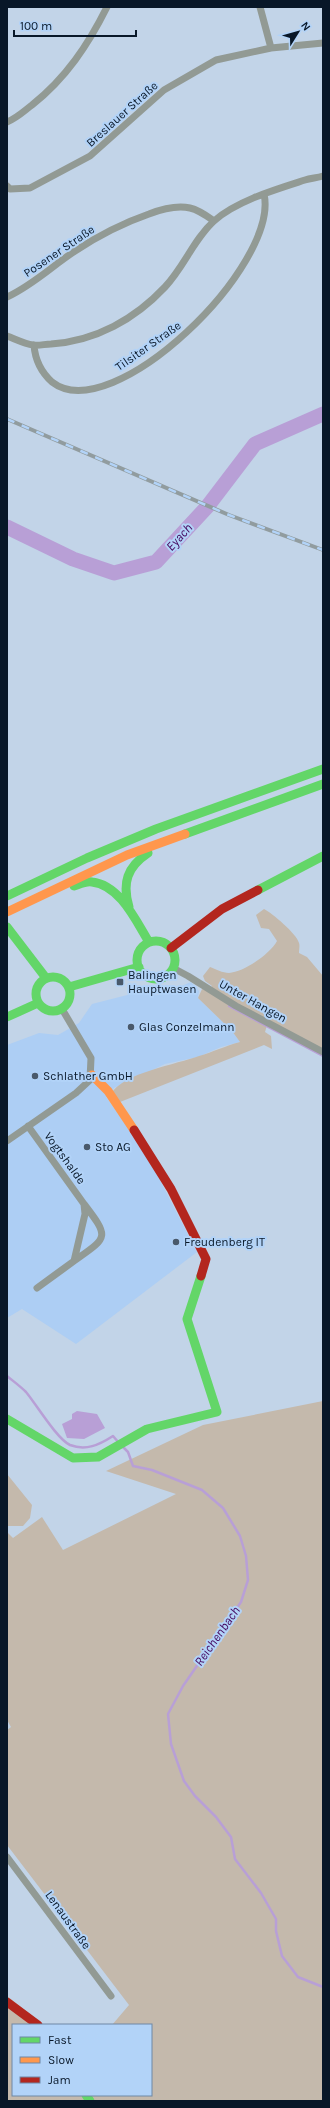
<svg xmlns="http://www.w3.org/2000/svg" width="330" height="2108" viewBox="0 0 330 2108" font-family="Karla,sans-serif">
<style>
.built{fill:#adcef4}
.green{fill:#c4b9ac}
.water{fill:#b89fd6}
.lines{fill:none;stroke-linecap:round;stroke-linejoin:round}
.stream{stroke:#b89fd6;stroke-width:2.5}
.river{stroke:#b89fd6;stroke-width:15}
.street{stroke:#929a94;stroke-width:7}
.fast{stroke:#63d668;stroke-width:9}
.slow{stroke:#ff974d;stroke-width:9}
.jam{stroke:#b3261e;stroke-width:9}
.rail-casing{stroke:#919c9f;stroke-width:4}
.rail{stroke:#b2d3f8;stroke-width:2.5;stroke-dasharray:8;stroke-linecap:butt}
.poi-dot{fill:#49596b;stroke:#b2d3f8;stroke-width:1.5}
.labels{text-anchor:middle;dominant-baseline:central;stroke-width:4;stroke-linejoin:round;paint-order:stroke}
.street-label{font-size:12px;fill:#081728;stroke:#b2d3f8}
.poi-label{font-size:12px;fill:#081728;stroke:#b2d3f8;text-anchor:start}
.water-label{font-size:13px;font-style:italic;fill:#44075e;stroke:#b2d3f8}
</style>
<rect width="100%" height="100%" fill="#c2d4e8"/>
<!-- built -->
<path class="built" d="M191 982 199 991 198 998 232 1031 240 1042 221 1047 198 1057 165 1064 114 1088 111 1094 106 1097 146 1153 197 1252 76 1344 22 1309 7 1318V1045L39 1033 58 1035 79 1023 92 1004 135 993 160 995Z"/>
<!-- green -->
<path class="green" d="M264 909C272 913 297 934 299 943 300 945 299 950 299 953L307 957 323 976V1051L268 1022 265 1032 271 1036 272 1049 264 1045 120 1102 111 1094C122 1073 178 1064 199 1056 213 1052 225 1046 240 1042L232 1031 198 998 202 989 209 991 212 986 205 981 203 976 210 967C215 969 223 973 229 973 244 972 270 954 277 941L269 929 261 928 256 915Z
M323 1401V2101H7V1996L44 2025H13V2095H151V2025H112L129 2005 7 1845V1730L11 1727 7 1720V1532L13 1538 42 1517 63 1550 176 1494 106 1471 203 1425Z
M7 1474 32 1505 30 1518 23 1526H7Z"/>
<!-- water -->
<path class="water" d="M77 1411 97 1414 105 1428 84 1439 67 1438 62 1424 72 1419V1414Z"/>
<g class="lines">
<!-- stream -->
<path class="stream" d="M229 1006 323 1056
M7 1376C13 1381 20 1386 26 1392 36 1404 57 1439 70 1445 86 1451 99 1445 113 1436L119 1443
M122 1446 128 1452 133 1466 152 1470 202 1490 223 1508 240 1536 246 1556 248 1580 241 1602 183 1686 168 1714 171 1744 184 1781 195 1796 216 1817 231 1837 235 1859 261 1893 276 1919V1931L282 1956 298 1977 323 1987"/>
<!-- river -->
<path class="river" d="M7 527 73 559 114 573 156 562 207 507 255 444 323 414"/>
<!-- street -->
<path class="street" d="M260 7 271 48
M7 122C17 118 24 111 32 105 66 78 88 45 107 7
M7 186 10 189 30 188 90 156 164 90 216 60 271 48 323 43
M7 297C33 285 52 266 75 251 98 236 123 223 149 214 162 209 176 205 190 208 199 210 207 216 214 221
M7 336C15 339 25 344 33 345 39 346 45 344 51 344 96 341 135 319 165 287 184 267 194 239 214 221 236 201 277 189 305 180 311 178 317 178 323 176
M34 345C35 359 41 372 52 382 112 429 280 265 264 194
M173 968 188 976 236 1006 323 1052
M28 1126 84 1204 85 1214 74 1261C108 1237 110 1238 84 1204
M7 1141 76 1093 90 1080 91 1058 62 1009
M37 1288 74 1261
M7 1857 111 1996"/>
<!-- fast -->
<path class="fast" d="M185 834 323 784
M74 886C80 884 86 881 92 882 120 885 136 921 149 942
M258 890 323 856
M7 896 87 858 156 829 323 769
M129 907C122 883 127 867 148 853
M7 927 46 978
M137 960a19 19 0 1 1 38 0a19 19 0 1 1-38 0Z
M36 994a17 17 0 1 1 34 0a17 17 0 1 1-34 0Z
M69 987 139 967
M7 1017 38 1003
M7 1419 73 1458 98 1457 147 1429 217 1412 187 1319 201 1276
M86 2095 90 2101"/>
<!-- slow -->
<path class="slow" d="M7 912 127 855 185 834
M92 1075 108 1091 134 1130"/>
<!-- jam -->
<path class="jam" d="M171 948 222 909 258 890
M134 1130 171 1189 206 1259 201 1276
M7 2002 38 2025"/>
<!-- rail casing -->
<g class="rail-casing">
<path id="rail" d="M7 419 229 515 323 550"/>
</g>
<!-- rail -->
<use href="#rail" class="rail"/>
</g>
<!-- markers -->
<g class="poi-dot">
<rect x="116" y="978" width="8" height="8" rx="2"/>
<circle cx="131" cy="1027" r="4"/>
<circle cx="35" cy="1076" r="4"/>
<circle cx="87" cy="1147" r="4"/>
<circle cx="176" cy="1242" r="4"/>
</g>
<g class="labels">
<!-- street labels -->
<g class="street-label">
<text transform="translate(122 114) rotate(-42)">Breslauer Straße</text>
<text transform="translate(59 251) rotate(-34)">Posener Straße</text>
<text transform="translate(148 346) rotate(-35)">Tilsiter Straße</text>
<text transform="translate(253 1001) rotate(29)">Unter Hangen</text>
<text transform="translate(65 1158) rotate(54)">Vogtshalde</text>
<text transform="translate(68 1920) rotate(54)">Lenaustraße</text>
</g>
<!-- poi labels -->
<g class="poi-label">
<text x="128" y="975">Balingen<tspan x="128" dy="14">Hauptwasen</tspan></text>
<text x="139" y="1027">Glas Conzelmann</text>
<text x="43" y="1076">Schlather GmbH</text>
<text x="95" y="1147">Sto AG</text>
<text x="184" y="1242">Freudenberg IT</text>
</g>
<!-- water labels -->
<g class="water-label">
<text transform="translate(179 537) rotate(-47)">Eyach</text>
<text transform="translate(217 1636) rotate(-55)">Reichenbach</text>
</g>
</g>
<!-- border -->
<rect width="330" height="2108" fill="none" stroke="#081728" stroke-width="16"/>
<!-- legend -->
<rect x="12" y="2024" width="140" height="72" fill="#b2d3f8" stroke="#6e88a5"/>
<rect x="20" y="2037" width="20" height="6" fill="#63d668" stroke="#6e88a5"/>
<text x="48" y="2044" font-size="12" fill="#081728">Fast</text>
<rect x="20" y="2057" width="20" height="6" fill="#ff974d" stroke="#6e88a5"/>
<text x="48" y="2064" font-size="12" fill="#081728">Slow</text>
<rect x="20" y="2077" width="20" height="6" fill="#b3261e" stroke="#6e88a5"/>
<text x="48" y="2084" font-size="12" fill="#081728">Jam</text>
<!-- north arrow -->
<g transform="translate(298 32) rotate(53)" stroke="#b2d3f8" stroke-width="3" paint-order="stroke">
<path d="M0-3L7 15L0 10L-7 15Z" fill="#081728"/>
<text y="-6" font-size="11" font-weight="bold" text-anchor="middle" fill="#081728">N</text>
</g>
<!-- scale -->
<path d="M14 30v6h122v-6" fill="none" stroke="#081728" stroke-width="2"/>
<text x="20" y="30" font-size="12" fill="#081728" stroke="#b2d3f8" stroke-width="3" paint-order="stroke">100 m</text>
</svg>
